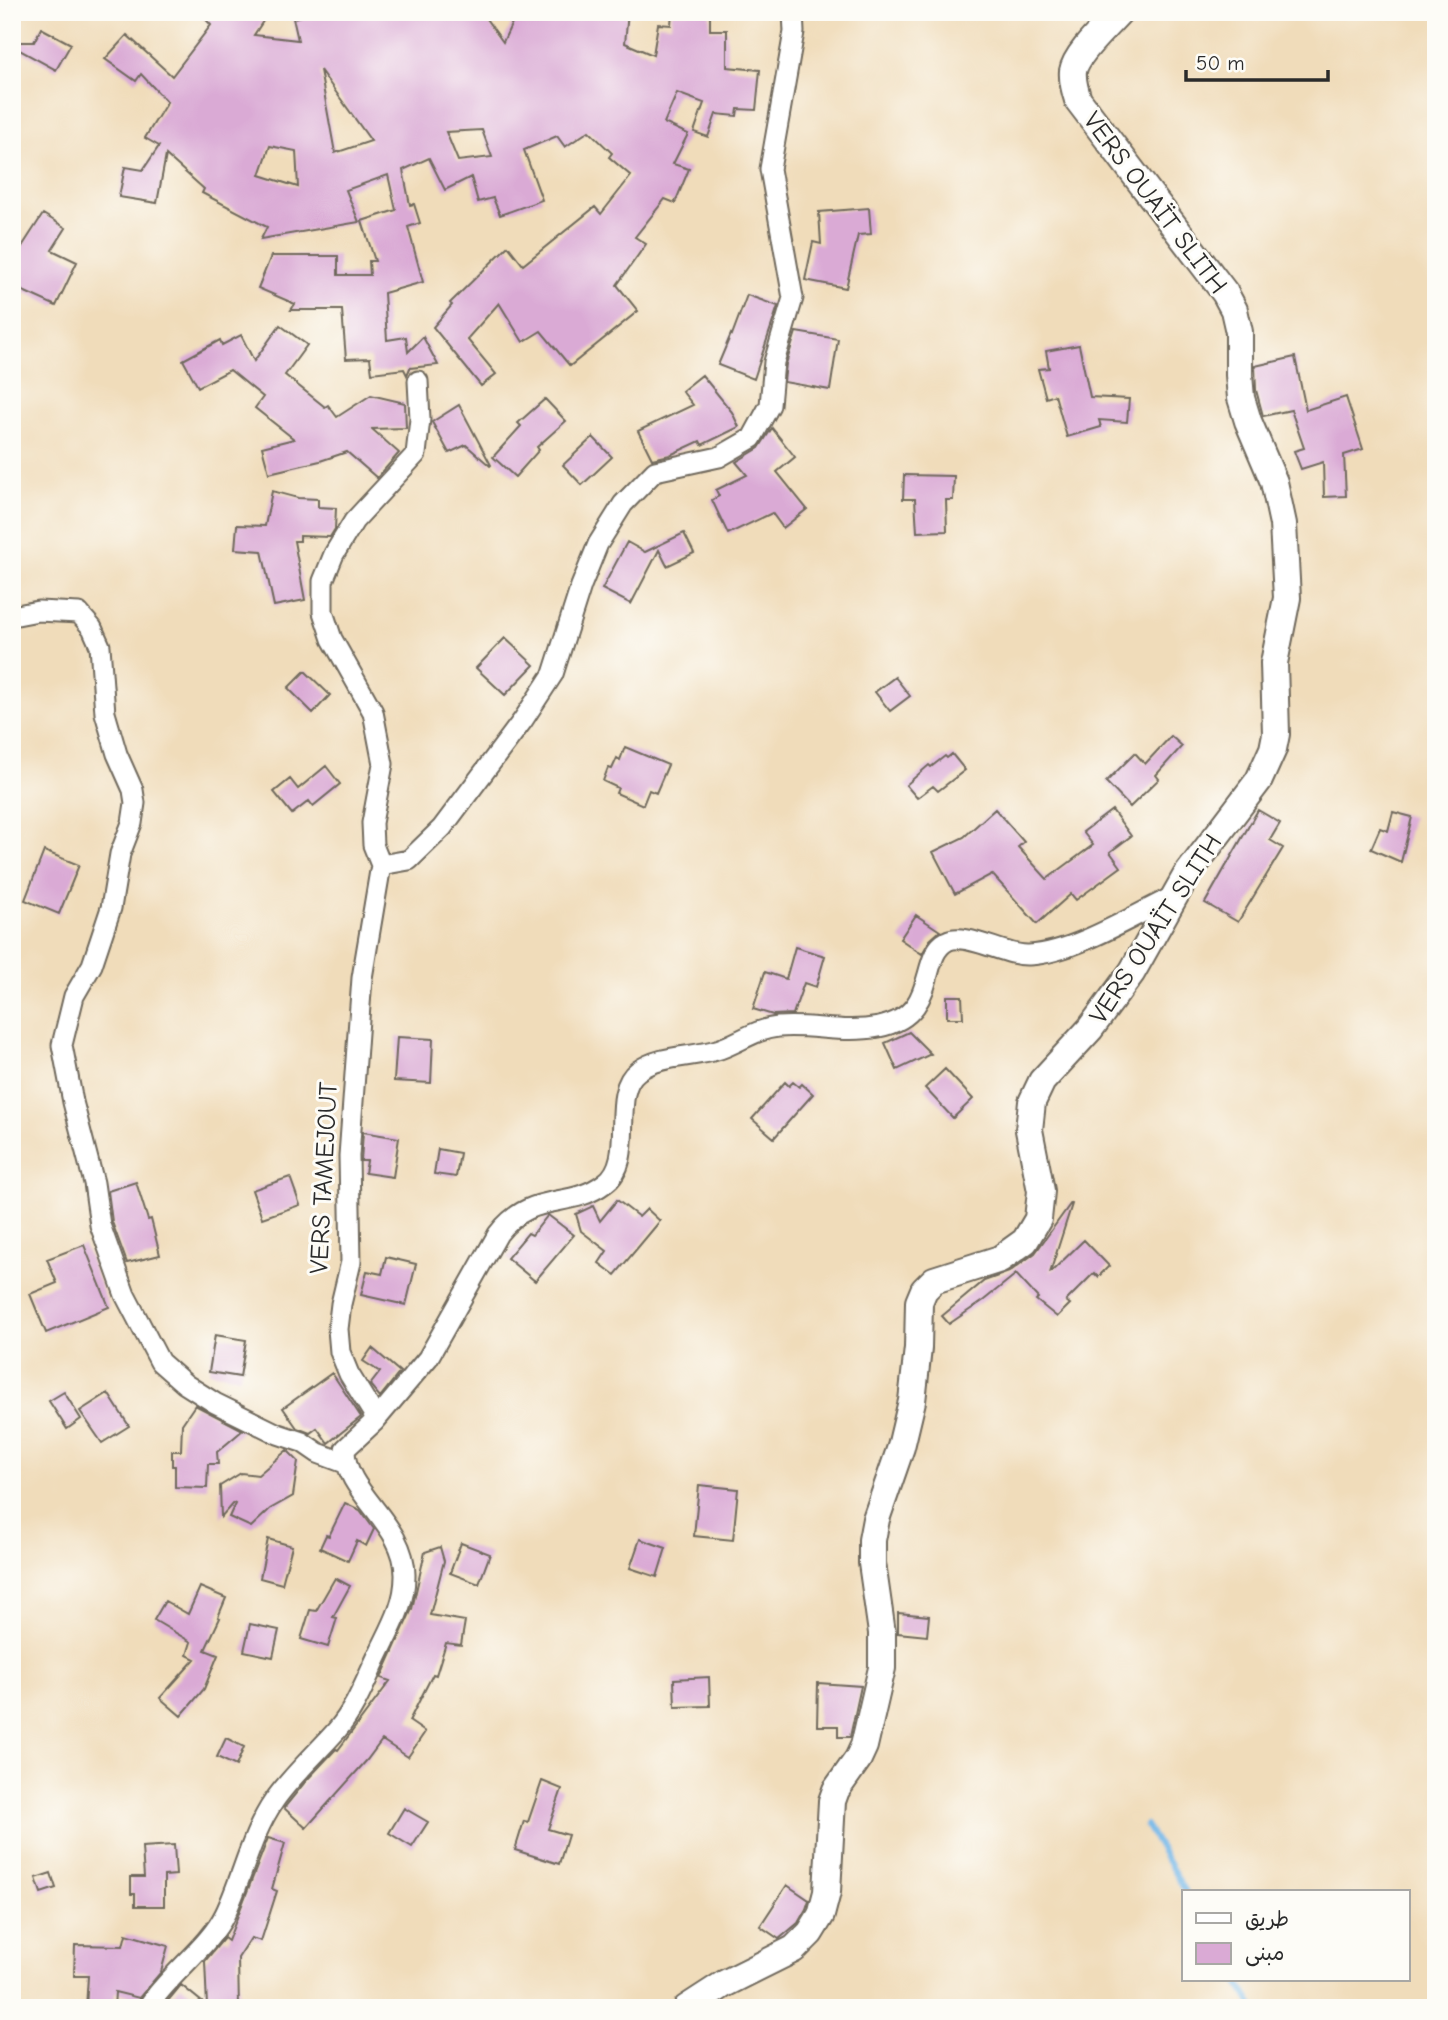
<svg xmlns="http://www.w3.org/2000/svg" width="1448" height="2020" viewBox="0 0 1448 2020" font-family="'Comic Neue','Playpen Sans Arabic',sans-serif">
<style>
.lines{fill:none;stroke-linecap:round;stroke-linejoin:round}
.stream{stroke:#70b6e7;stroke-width:6}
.building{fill:#daaad5;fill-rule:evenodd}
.street-casing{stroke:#70695d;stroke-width:23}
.secondary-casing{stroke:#70695d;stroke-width:30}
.street{stroke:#fff;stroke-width:19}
.secondary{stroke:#fff;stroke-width:26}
.labels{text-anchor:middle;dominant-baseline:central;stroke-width:6;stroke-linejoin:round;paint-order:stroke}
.street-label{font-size:26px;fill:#2b2b2b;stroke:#fdfcf7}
</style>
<rect width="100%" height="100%" fill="#fdfcf7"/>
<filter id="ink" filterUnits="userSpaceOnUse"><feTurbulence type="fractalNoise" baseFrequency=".0143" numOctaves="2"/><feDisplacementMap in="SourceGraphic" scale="14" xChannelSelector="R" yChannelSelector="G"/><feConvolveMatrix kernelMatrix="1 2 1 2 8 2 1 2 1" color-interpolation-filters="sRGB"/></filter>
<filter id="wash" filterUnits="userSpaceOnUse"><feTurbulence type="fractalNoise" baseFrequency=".00686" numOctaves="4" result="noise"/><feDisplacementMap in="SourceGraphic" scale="28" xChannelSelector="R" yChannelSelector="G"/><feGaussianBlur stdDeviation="1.57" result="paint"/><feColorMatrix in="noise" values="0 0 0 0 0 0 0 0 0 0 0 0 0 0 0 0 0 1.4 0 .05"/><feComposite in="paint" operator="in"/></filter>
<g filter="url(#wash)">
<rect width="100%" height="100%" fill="#f0dcba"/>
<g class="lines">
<!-- stream -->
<path class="stream" d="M1146 1825 1186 1892
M1237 1980 1254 2008"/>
</g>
<g id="blocks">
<!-- building -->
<path class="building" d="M199 12H269L254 35 298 40 293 18 320 12H481L503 42 517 12H628L625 43 653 55 658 24 671 25 672 12H710V30H727V67L760 70 756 110 738 109 737 116 716 114 708 137 694 132 704 103 677 93 664 123 688 134 673 164 689 169 675 203 665 199 635 237 646 244 617 285 638 311 570 366 541 331 523 342 499 303 467 339 496 374 481 386 433 327 452 305 450 303 508 246 523 265 595 207 601 214 631 176 609 157 612 153 589 131 565 147 557 136 524 150 542 200 500 215 493 198 478 202 471 177 445 190 429 158 403 170 410 205 414 204 420 223 408 227 423 282 384 293 387 340 406 337 408 352 423 337 438 365 410 368 407 375 404 369 372 373 370 358 346 359 342 310H291L295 304 258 288 271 256H338V275H370L369 261H375L362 221 396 210 388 175 346 190 359 222 261 239 267 227 202 193 204 189 166 155 157 203 119 197 125 167 143 170 159 146 145 138 167 102 141 74 136 81 105 59 127 35 172 76 211 25ZM320 70 371 141 335 153ZM482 130 492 157 458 161 446 132ZM270 146 296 151 298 187 260 175Z
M41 28 71 44 56 70 12 46V42H34Z
M869 208 871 234 858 235 846 288 805 280 813 242 821 244 819 212Z
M43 214 66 228 52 250 77 262 56 306 12 286V262Z
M747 295 778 306 754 379 718 365 731 334 732 335Z
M280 325 307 345 285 375 325 407 328 405 337 417 371 395 405 403 406 428 372 429 399 453 377 478 347 452 320 461 269 473 262 447 294 439 255 408 263 397 230 370 198 387 183 360 220 340 222 345 241 335 254 361Z
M796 332 838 339 830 390 784 382 786 364Z
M1079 345 1090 397 1129 399 1127 422 1099 420 1101 427 1067 437 1055 395 1046 398 1038 369 1049 368 1046 351Z
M1295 357 1306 410 1346 397 1363 449 1344 455 1346 496 1324 497 1323 462 1301 469 1294 451 1304 448 1291 410 1263 416 1256 390 1255 366Z
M702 375 732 412 739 427 702 445 700 441 670 455 652 459 638 431 693 405 682 391Z
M545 399 566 421 537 447 539 450 515 477 493 457 521 426 518 423Z
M459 405 491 465 490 466 466 445 449 453 432 422Z
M772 428 795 457 777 472 807 509 783 528 772 513 728 534 712 500 719 496 716 490 747 475 736 462 759 448Z
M593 437 612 457 582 485 563 465Z
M904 475 954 476 953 500H946L947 531 917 532 915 499H903Z
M272 491 298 498 318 499V507L336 508 335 529 330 537 300 536V541H294L305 600 274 606 262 551 235 549 237 525 265 526Z
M684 533 694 553 667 566 659 550 631 604 602 589 627 542 645 552Z
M505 638 534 665 505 695 476 668Z
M305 671 330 695 313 713 288 688Z
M895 677 910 696 890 711 875 692Z
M1171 736 1182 746 1156 775 1159 779 1130 807 1106 782 1135 753 1145 764Z
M625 747 668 765 656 793 649 790 643 805 616 793 618 788 603 781 608 768 612 769 617 758 620 760Z
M952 754 965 770 938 791 933 786 917 798 906 785 929 765 931 767 945 756 947 758Z
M326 766 340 784 313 806 309 801 292 814 274 792 290 779 298 789Z
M995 809 1024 842 1018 847 1047 879 1093 845 1083 832 1112 810 1131 836 1110 852 1121 867 1076 900 1071 894 1037 924 992 874 955 894 933 852 964 837Z
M1258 810 1280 823 1270 840 1283 848 1238 922 1205 903Z
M1393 812 1412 817 1401 862 1371 849 1380 828 1388 831Z
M44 851 79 865 59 914 25 900Z
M916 915 940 931 930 940 922 954 900 939Z
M795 947 825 956 816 987 804 983 793 1014 773 1015 753 1009 765 972 786 979Z
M947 996H962L963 1018H947Z
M909 1032 931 1054 897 1070 885 1043Z
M397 1037 433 1039 431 1083 394 1081Z
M945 1069 973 1099 953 1118 925 1088Z
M785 1082 789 1086 793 1082 799 1087 802 1084 813 1094 774 1138 752 1119Z
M363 1132 399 1138 393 1177 365 1173 367 1161H361Z
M438 1149 460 1153 456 1177 434 1174Z
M290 1177 300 1205 262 1218 252 1190Z
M136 1182 148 1220 151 1219 160 1255 127 1263 112 1222 108 1191Z
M617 1200 639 1217 647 1209 660 1221 615 1275 599 1263 607 1251 581 1231 576 1214 593 1206 600 1221Z
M1071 1203 1072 1204 1050 1273 1084 1240 1109 1266 1098 1277 1094 1273 1066 1301 1070 1304 1057 1317 1036 1300 1038 1298 1016 1274 984 1300 949 1324 942 1316 984 1281 1009 1272 1035 1253Z
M548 1215 574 1235 535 1281 507 1258 528 1233 532 1235Z
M84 1245 109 1307 46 1333 30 1294 57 1283 47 1259Z
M386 1257 416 1264 406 1305 361 1295 367 1271 382 1274Z
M215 1335 246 1340 240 1377 209 1372Z
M372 1348 400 1372 380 1397 370 1385 380 1372 363 1361Z
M332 1373 361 1417 328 1443 317 1428 310 1433 297 1428 283 1408Z
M64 1392 81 1419 67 1429 49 1401Z
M108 1393 129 1426 102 1443 80 1411Z
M195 1405 243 1430 217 1452 218 1464H208L207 1488 175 1487V1466H172V1451H181L182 1424Z
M287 1450 298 1461 293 1496 270 1509 251 1527 229 1517 235 1504 233 1503 221 1517 220 1486 241 1473 258 1475Z
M699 1485 738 1489 733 1540 694 1536Z
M345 1503 360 1510 374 1529 366 1546 357 1541 348 1561 320 1548 326 1535 329 1536Z
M268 1539 292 1546 282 1584 260 1578Z
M640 1539 666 1548 657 1577 630 1568Z
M461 1543 490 1554 479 1584 450 1573Z
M440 1547 444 1561 430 1615 465 1621 461 1645 446 1643 436 1675 433 1674 409 1721 425 1732 408 1757 382 1740 367 1760 306 1828 284 1808 305 1782 336 1749 338 1750 390 1681 381 1678 412 1609 425 1552Z
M335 1578 350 1586 333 1617 337 1618 328 1647 301 1639 310 1610 316 1611Z
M200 1587 226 1598 218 1617 220 1618 205 1650 218 1655 204 1689 181 1716 160 1698 195 1659 187 1655 191 1642 154 1620 165 1601 188 1614Z
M898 1613 929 1616 927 1636 898 1633Z
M250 1624 279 1630 273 1657 244 1651Z
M709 1677 710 1706 675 1707 674 1679Z
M818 1683 861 1686 850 1737H838V1726H817Z
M226 1738 244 1747 236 1766 217 1757Z
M542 1781 562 1789 548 1829 568 1835 559 1864 515 1850 524 1821 528 1822Z
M404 1808 428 1822 412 1847 389 1833Z
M268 1838 285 1843 272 1889 277 1891 261 1941 251 1938 238 1958 239 2008H162L181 1985 207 2006 205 1961 224 1938 228 1941Z
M174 1845 176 1875 164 1876V1906H135V1894H131V1877H144L142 1847Z
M51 1873 56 1888 41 1893 36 1878Z
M787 1885 809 1900 806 1909 798 1923 779 1939 760 1926Z
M126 1934 168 1946 161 1972 139 1998 115 1992 114 2008H86L88 1976H74L75 1945 123 1946Z"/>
</g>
</g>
<g filter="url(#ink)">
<use href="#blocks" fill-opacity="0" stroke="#70695d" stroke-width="2"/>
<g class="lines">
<!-- street casing -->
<g class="street-casing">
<path id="street" d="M12 616 38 611 79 613 92 628 100 646 105 713 117 754 133 790 135 803 132 823 120 854 111 908 92 965 74 996 62 1045 73 1102 94 1183 100 1225 125 1295 160 1362 185 1384 215 1403 278 1434 302 1442 318 1453 345 1463
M381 865 409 860 442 828 523 720 553 674 581 586 598 544 623 504 655 471 719 457 752 438 770 405 774 362 793 298 770 169 794 32 793 12
M381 865 373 845 372 823 383 764 373 712 332 639 323 612V581L334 554 354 521 416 454 420 419 418 381
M375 1421 428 1358 498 1234C533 1189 568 1211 605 1183 638 1160 608 1093 638 1071 661 1054 694 1058 720 1049 740 1042 756 1029 778 1027 812 1024 844 1034 879 1027 940 1015 918 956 947 941 965 931 1007 957 1029 955 1074 953 1135 915 1176 895
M147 2008C168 1975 210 1946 225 1914 242 1879 251 1834 274 1801 292 1775 316 1754 337 1730 357 1707 367 1677 380 1651 392 1626 405 1604 405 1576 406 1523 344 1494 345 1449L375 1421 373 1413 349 1374 340 1352 338 1329 341 1304 351 1262 349 1156 362 978 381 865"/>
</g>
<!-- secondary casing -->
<g class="secondary-casing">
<path id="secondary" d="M687 2008 724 1984 794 1949 810 1933 821 1915 827 1892 832 1801 836 1790 858 1759 864 1746 882 1668V1633L872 1563V1540L876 1519 901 1447 912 1401 918 1348 919 1302 924 1290 934 1280 1000 1259 1025 1241 1038 1219 1041 1191 1029 1130 1032 1102 1042 1081 1090 1029 1132 972 1186 876 1259 780 1273 749 1276 734 1274 663 1287 598 1283 524 1274 482 1248 421 1241 398 1239 375V332L1234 310 1225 293 1078 100C1075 91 1072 81 1073 71 1076 53 1106 27 1119 12"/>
</g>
<!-- street -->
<use href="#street" class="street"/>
<!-- secondary -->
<use href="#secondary" class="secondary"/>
</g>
</g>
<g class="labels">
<!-- street labels -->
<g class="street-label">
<text transform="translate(1155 203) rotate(53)">VERS OUAÏT SLITH</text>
<text transform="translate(1156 929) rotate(-57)">VERS OUAÏT SLITH</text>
<text transform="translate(324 1178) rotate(-87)">VERS TAMEJOUT</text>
</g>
</g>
<!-- margin -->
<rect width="1448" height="2020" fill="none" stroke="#fdfcf7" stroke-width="42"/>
<!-- legend -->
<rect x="1182" y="1890" width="228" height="91" fill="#fdfcf7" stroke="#a9a8a5" stroke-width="2"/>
<rect x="1196" y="1913" width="35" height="10" fill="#ffffff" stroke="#a9a8a5" stroke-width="2"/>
<text x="1245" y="1926" font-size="21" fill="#2b2b2b">طريق</text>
<rect x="1196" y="1943" width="35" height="21" fill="#daaad5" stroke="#a9a8a5" stroke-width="2"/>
<text x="1245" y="1960" font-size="21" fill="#2b2b2b">مبنى</text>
<!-- scale -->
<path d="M1186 70v10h142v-10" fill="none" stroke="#2b2b2b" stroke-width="3.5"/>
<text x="1196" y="70" font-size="21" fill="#2b2b2b" stroke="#fdfcf7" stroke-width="5" paint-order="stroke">50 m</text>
</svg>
